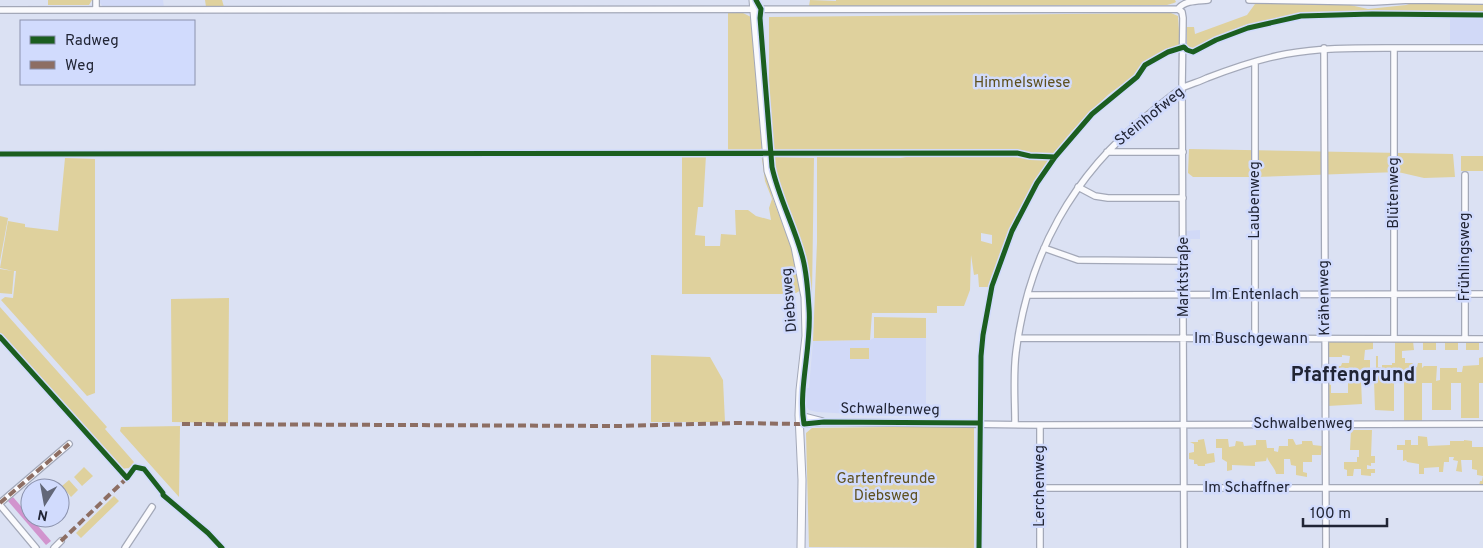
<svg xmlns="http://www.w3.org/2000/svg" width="1483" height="548" viewBox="0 0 1483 548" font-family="Overpass,sans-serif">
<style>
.built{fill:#d1d9f7}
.green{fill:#dfd19d;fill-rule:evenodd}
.water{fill:#d194ce}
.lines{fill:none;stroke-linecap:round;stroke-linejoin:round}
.minor-casing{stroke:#a3a8b8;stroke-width:8}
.major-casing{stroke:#a3a8b8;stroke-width:9}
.minor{stroke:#fafafd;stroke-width:5.5}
.major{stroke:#fafafd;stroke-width:7}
.quiet{stroke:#8d6e63;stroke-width:4;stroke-dasharray:8 4;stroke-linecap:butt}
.cycleway-casing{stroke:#d1dbfd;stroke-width:8}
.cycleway{stroke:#1b5e20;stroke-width:5}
.labels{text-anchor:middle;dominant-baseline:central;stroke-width:5;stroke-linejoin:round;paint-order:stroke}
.park-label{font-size:15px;fill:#5e501e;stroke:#d1dbfd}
.street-label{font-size:15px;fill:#212535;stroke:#d1dbfd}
.district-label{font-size:20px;font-weight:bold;fill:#212535;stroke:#d1dbfd}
</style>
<rect width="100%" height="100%" fill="#dbe1f3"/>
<!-- built -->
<path class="built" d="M98 0H163L164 8 103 7Z
M1450 17H1483V44H1450Z
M1200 230V239H1183V231Z
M874 338H926V416H886L817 412 809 410 806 406 807 388H809L813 341 870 340Z"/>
<!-- green -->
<path class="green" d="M48 0H92L89 5H48Z
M205 0H222L224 7H206Z
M810 0 836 1V0H1175L1176 2 1174 3 1167 5 809 6Z
M1412 3 1483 4V13L1311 14 1248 27 1192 49 1187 46V27H1194L1195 34 1247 15 1255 4H1338L1350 5 1368 9 1406 5Z
M728 13H743L751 17 752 21 762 148 757 152H728Z
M1171 13 1178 16 1180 45 1144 63 1139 72 1109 94 1090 112 1071 132 1052 155 1025 154V152L815 151 771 150 769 102V17Z
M1189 149 1453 154 1455 177 1424 178 1398 172 1254 177H1193L1188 173Z
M682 155H706L703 207H698L695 235 705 236V246H720L721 234 736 235 735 210H748L756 216 771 220 769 208 772 199 765 181 762 159 758 156 764 160 772 196 793 252 801 290 796 293 787 294H682Z
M890 155H971L1052 159 1034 186 1006 239 991 287H979L978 274 974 275 971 255 970 290 964 306H937V313H872L870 340 813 341 817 242V157L906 158ZM981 233 992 235V244L981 241Z
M1461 156H1483V171H1461Z
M773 157 814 158 812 294 803 254 775 177Z
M65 158 95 159V393L87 396 1 300 5 297 13 298 16 271H14L12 294 0 293V269L13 271 0 268 8 221 25 224V227L58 231Z
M0 216 8 218 0 261Z
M229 298 228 423 172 422 171 299Z
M0 307 107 427 105 429 134 462 129 468 121 469 0 335Z
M874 317 926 318V338H874Z
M1373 341V349L1365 350 1364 360H1370V369H1376V356H1378V367L1382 368V365H1392V363H1395V341H1413L1414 350 1402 351V358H1405V363H1413V368L1417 367 1418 363H1422V368L1424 366H1437L1436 381 1440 380V368H1457V372H1462L1463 366 1479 365V358L1483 357V348V383H1479V418H1461V383H1451V410H1432V383H1422V421H1404V383H1394V411L1375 410 1374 380H1361L1362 404 1328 406V384L1331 385V393H1348V381H1341V376H1345V372H1352V368H1328V366H1341L1342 363H1349L1350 356 1342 355V357H1327V342Z
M1423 341H1436V350H1423Z
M1445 341H1458V350H1445Z
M1466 341H1479V350H1466Z
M850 348H869V359H850Z
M651 355 710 357 723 380 725 422H651Z
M180 426 179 497 120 431 121 427Z
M974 426V548L809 547 806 433 812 428Z
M1351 430H1372L1371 456H1375V463H1371V466L1367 465V469H1375V473H1371V476L1361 475V469H1354L1353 476H1347V470L1344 469V462H1357V457H1359V450H1350Z
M1418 436 1427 437 1428 446 1450 445V441H1464V440L1472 441V447H1483V486H1479L1480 481H1482L1483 476 1477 475V470L1472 469V460H1461L1462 472 1456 471 1458 461 1453 460 1454 457H1449V462H1444L1443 472H1439V467L1424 468V474H1419V464L1407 462 1406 460 1403 461V450H1397V445H1405V440H1411V445H1418Z
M1204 439 1207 454 1214 453 1215 462 1205 464V466H1198L1197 464H1194V460L1189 459V453L1194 452V444L1190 442H1198V440Z
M1216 439H1228L1229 447 1235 446 1236 441 1243 442 1244 446 1256 445V440H1266L1267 448H1274V451L1278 452 1279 446H1288V439H1293L1296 445 1302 444V441H1312L1313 445 1322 446 1321 455H1312V462H1303V472L1307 473V477L1296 475V466L1291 465 1290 459H1284V474H1276C1276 469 1269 463 1267 457L1266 461 1255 462V466L1232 465V470L1227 471V462L1222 459V448H1216Z
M84 467 93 476 82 486 74 477Z
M69 480 78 490 71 497 62 486Z
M114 496 119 501 81 538 76 533Z"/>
<!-- water -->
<path class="water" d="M13 497 51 541 46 545 8 501Z"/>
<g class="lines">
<!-- minor casing -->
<g class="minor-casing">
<path id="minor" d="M96 0V9
M1249 0 1373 2 1410 0 1483 1
M1178 9 1182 12 1183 18 1182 89 1184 548
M0 10 1178 9C1185 0 1198 1 1208 0
M1324 48 1326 548
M1255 62V339
M1107 152H1183
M1465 175V339
M1078 187 1095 196 1108 198H1183
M1044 248 1078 260 1184 261
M1028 295 1483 294
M1019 338 1483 339
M1394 339V48
M799 415 822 421
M1015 423C1015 400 1013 375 1016 352 1028 255 1073 174 1149 114 1160 105 1171 95 1182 88 1190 84 1199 82 1207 78 1233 68 1259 59 1286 54 1319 48 1351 48 1385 48 1417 48 1450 48 1483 48
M801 424 824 422 1040 425 1483 424
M1040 425V548
M1041 488H1483
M0 503 69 444
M0 505 36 548
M54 548 61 541
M125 548 152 507"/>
</g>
<!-- major casing -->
<g class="major-casing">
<path id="major" d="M753 0 768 171 795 247 805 297 806 336 800 390 799 415 802 480 801 548"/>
</g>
<!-- minor -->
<use href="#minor" class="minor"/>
<!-- major -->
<use href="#major" class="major"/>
<!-- quiet -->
<path class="quiet" d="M182 424 617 426 738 423 801 424
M0 503 69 444
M61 541 127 478 124 475"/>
<!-- cycleway casing -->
<g class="cycleway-casing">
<path id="cycleway" d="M756 0 761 9 760 18 772 167C779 199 795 227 803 259 807 275 808 292 809 308 812 346 798 388 804 424L824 422 980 423
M0 154 1017 153 1030 156 1055 157
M0 337 127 478 135 467 144 469 163 493V495L208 533 222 548
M979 548 981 356 983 335 992 286 1012 231 1037 183 1055 157 1092 114 1137 77 1145 65 1168 52 1184 47 1187 50 1193 52 1216 40 1248 28 1301 16 1372 14 1483 15"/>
</g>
<!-- cycleway -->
<use href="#cycleway" class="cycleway"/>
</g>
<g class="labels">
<!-- park labels -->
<g class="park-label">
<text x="1022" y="83">Himmelswiese</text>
<text x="886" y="479">Gartenfreunde<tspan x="886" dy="17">Diebsweg</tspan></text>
</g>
<!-- street labels -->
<g class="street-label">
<text transform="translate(1150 117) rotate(-39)">Steinhofweg</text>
<text transform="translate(1394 193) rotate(-90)">Blütenweg</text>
<text transform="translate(1255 200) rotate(-90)">Laubenweg</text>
<text transform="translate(1465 257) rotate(-90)">Frühlingsweg</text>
<text transform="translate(1184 277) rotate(-90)">Marktstraße</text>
<text x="1255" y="295">Im Entenlach</text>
<text transform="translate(1325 298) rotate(-91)">Krähenweg</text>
<text transform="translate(790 300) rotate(-95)">Diebsweg</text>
<text x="1251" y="339">Im Buschgewann</text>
<text transform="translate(890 410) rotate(1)">Schwalbenweg</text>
<text x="1303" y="424">Schwalbenweg</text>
<text transform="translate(1040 486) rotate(-90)">Lerchenweg</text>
<text x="1247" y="488">Im Schaffner</text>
</g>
<!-- district labels -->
<g class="district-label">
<text x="1353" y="376">Pfaffengrund</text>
</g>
</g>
<!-- legend -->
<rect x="20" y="20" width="175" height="65" fill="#d1dbfd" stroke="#8b92ad"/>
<rect x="30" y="36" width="25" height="8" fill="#1b5e20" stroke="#8b92ad"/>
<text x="65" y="45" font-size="15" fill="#212535">Radweg</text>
<rect x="30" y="61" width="25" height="8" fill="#8d6e63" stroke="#8b92ad"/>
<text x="65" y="70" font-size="15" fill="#212535">Weg</text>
<!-- north arrow -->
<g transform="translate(45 503) rotate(191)"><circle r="24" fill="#d1dbfd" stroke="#8b92ad"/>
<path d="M0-4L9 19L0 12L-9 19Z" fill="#626778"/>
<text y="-8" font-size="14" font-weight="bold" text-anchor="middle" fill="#212535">N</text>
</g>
<!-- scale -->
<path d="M1303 518v8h84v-8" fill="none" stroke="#212535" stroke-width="2.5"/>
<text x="1310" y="518" font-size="15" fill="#212535" stroke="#d1dbfd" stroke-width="4" paint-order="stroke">100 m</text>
</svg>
